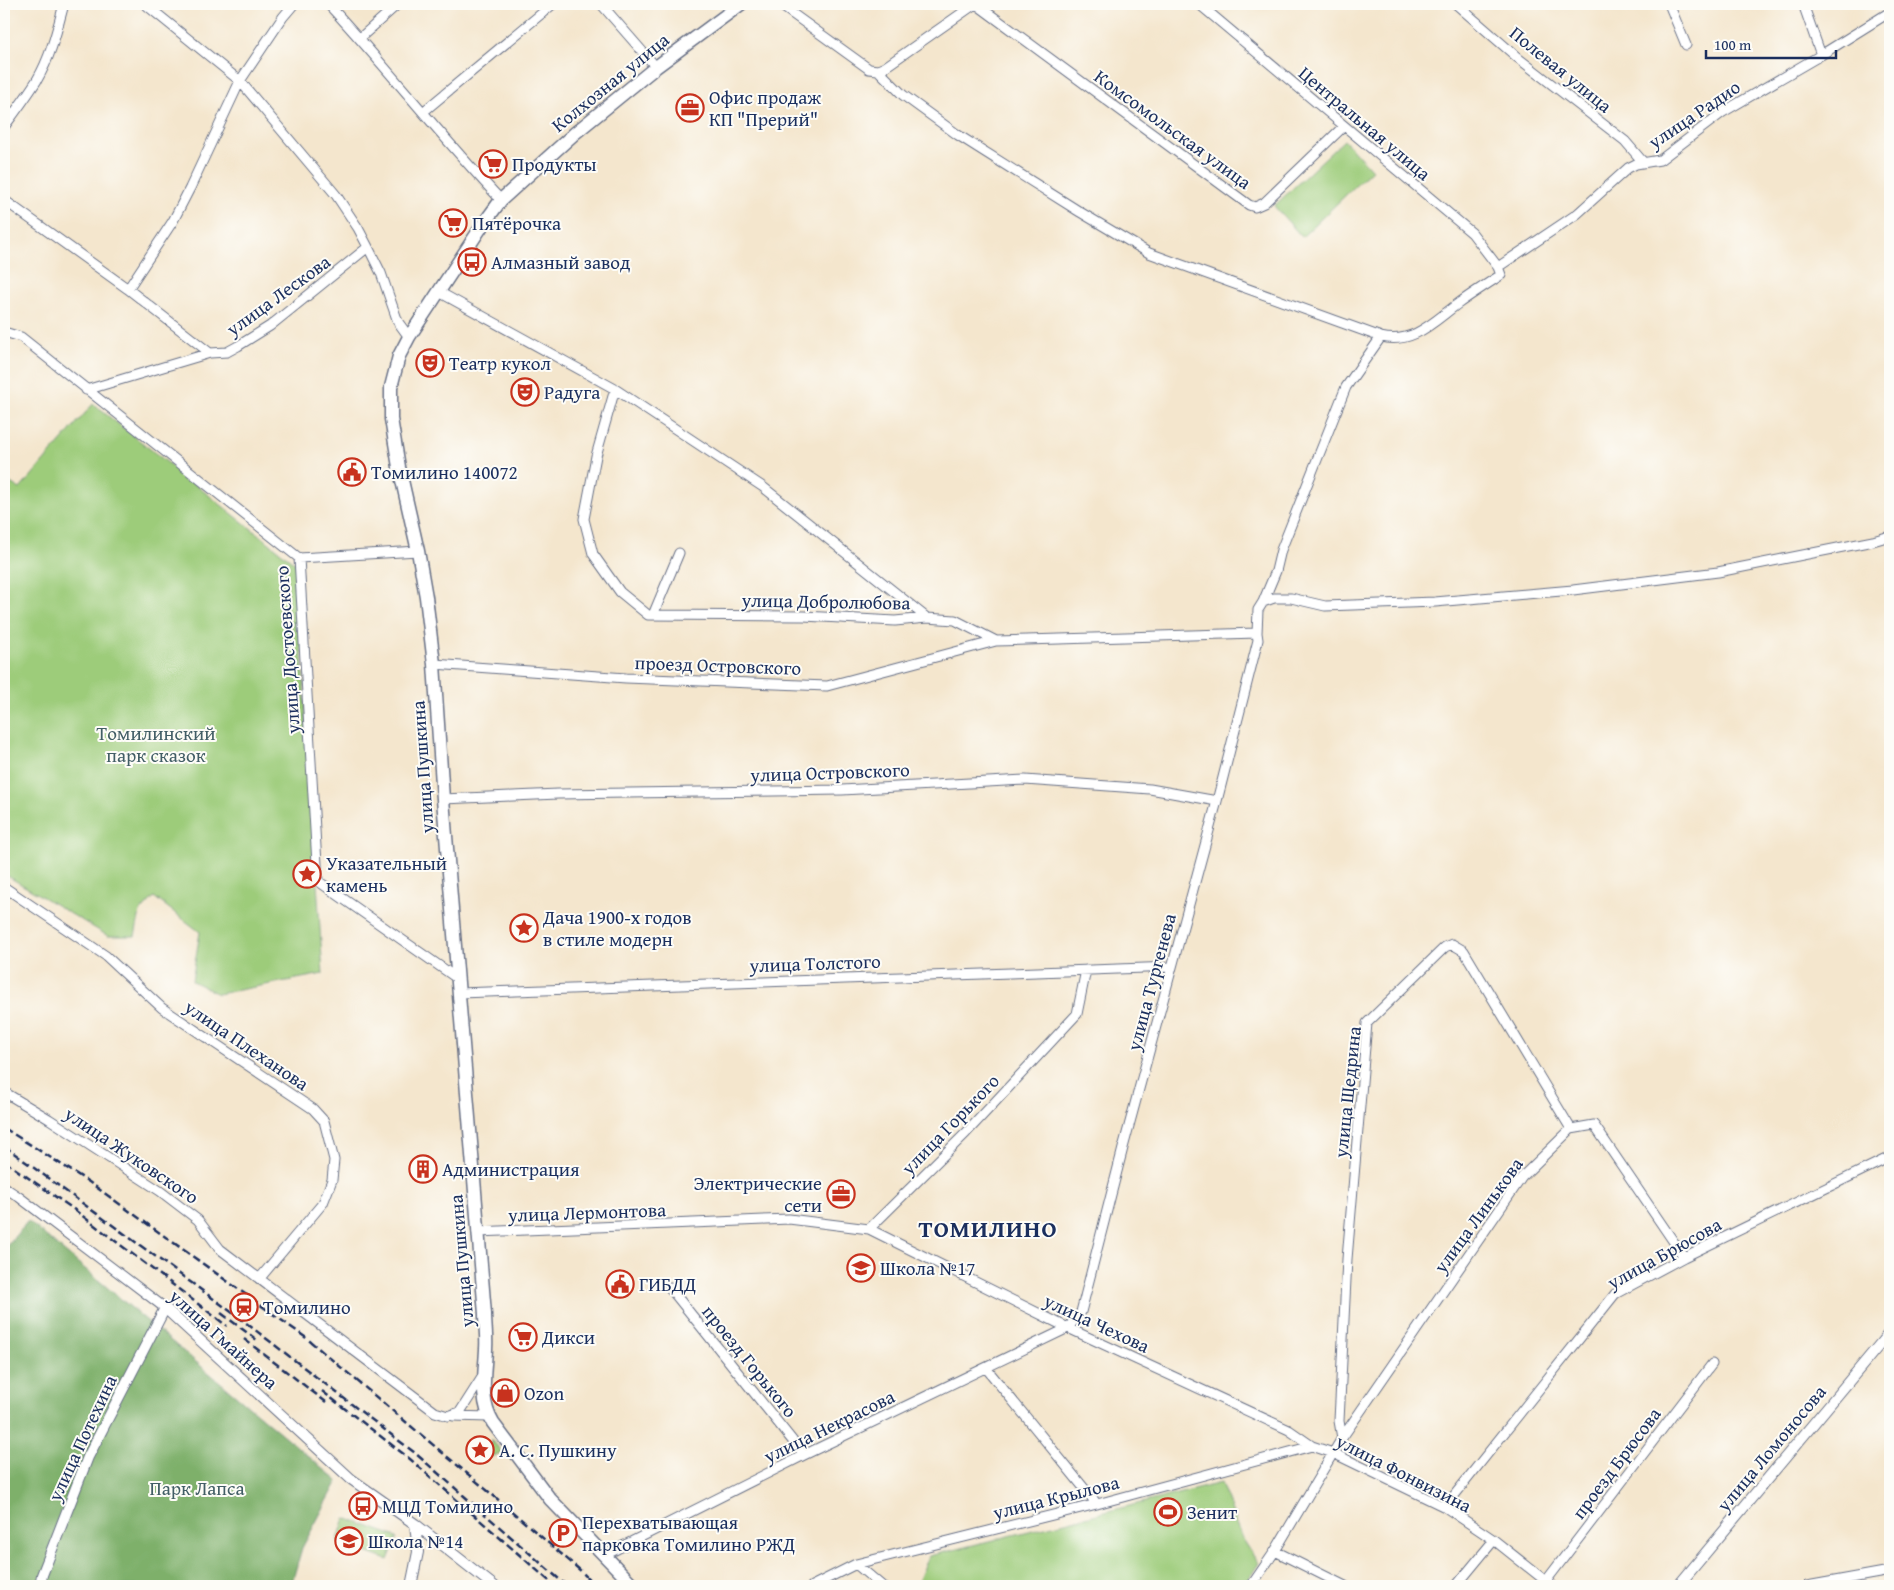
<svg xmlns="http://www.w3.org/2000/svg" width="1894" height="1590" viewBox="0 0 1894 1590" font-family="'Gentium Book Plus',serif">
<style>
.green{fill:#9dcc7a;stroke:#5c7e6c}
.forest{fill:#7eb06a;stroke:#4c7064}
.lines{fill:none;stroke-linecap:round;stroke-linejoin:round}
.minor-casing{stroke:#676f85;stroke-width:11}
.tertiary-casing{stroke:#676f85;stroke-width:12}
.secondary-casing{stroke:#676f85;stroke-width:15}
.minor{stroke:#fff;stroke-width:9}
.tertiary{stroke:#fff;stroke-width:10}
.secondary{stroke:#fff;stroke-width:12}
.rail{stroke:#1b2f5e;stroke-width:2.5;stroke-dasharray:8 4;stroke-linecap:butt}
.labels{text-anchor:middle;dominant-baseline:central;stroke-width:4;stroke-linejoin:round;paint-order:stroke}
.street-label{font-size:19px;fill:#1b2f5e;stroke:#fdfcf7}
.poi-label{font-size:19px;fill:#1b2f5e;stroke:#fdfcf7;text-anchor:start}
.park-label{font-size:19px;fill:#425e66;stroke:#fdfcf7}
.district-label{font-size:24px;font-weight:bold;letter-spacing:1px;fill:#1b2f5e;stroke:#fdfcf7}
</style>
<rect width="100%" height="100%" fill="#fdfcf7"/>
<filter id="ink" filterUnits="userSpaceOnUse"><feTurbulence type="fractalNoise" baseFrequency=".02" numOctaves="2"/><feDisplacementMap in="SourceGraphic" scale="10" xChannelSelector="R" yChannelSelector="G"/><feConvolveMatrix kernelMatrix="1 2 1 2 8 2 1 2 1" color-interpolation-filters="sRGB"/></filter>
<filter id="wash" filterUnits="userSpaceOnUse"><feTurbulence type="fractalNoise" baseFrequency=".0096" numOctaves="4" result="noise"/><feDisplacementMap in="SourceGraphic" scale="20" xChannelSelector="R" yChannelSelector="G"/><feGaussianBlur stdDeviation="1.12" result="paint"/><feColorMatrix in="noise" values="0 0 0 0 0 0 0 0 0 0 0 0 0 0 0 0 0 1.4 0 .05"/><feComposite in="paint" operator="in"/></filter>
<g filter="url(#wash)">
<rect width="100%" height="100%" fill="#f4e6cd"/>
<!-- green -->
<path class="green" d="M1344 140 1372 170 1302 237 1274 206Z
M93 404 296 564 323 974 218 994 192 981 200 932 154 897 140 912 135 936H108L4 874V479L20 489Z
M492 1440 502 1452 490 1458Z
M1221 1483 1244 1541 1259 1563 1244 1586H916L929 1556Z
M345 1518 397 1537 388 1560 337 1542Z"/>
<!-- forest -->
<path class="forest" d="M28 1221 338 1481 302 1548 291 1586H4V1249Z"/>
</g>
<g filter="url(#ink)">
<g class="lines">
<!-- minor casing -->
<g class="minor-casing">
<path id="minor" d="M145 4 240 81 336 195 358 228 368 247 381 273 398 322 409 337
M328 4C387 67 441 137 501 200
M601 4 656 67
M779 4 869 69 878 70 885 67 975 4
M976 4 1249 205 1255 207 1264 203 1344 126
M1456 4 1518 58 1625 141 1643 162
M1669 4 1686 45
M1803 4 1821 55
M360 38 398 4
M878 70 903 95 958 135 1080 212 1149 253 1381 337C1414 345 1435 320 1459 303 1473 293 1487 284 1501 275L1498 267 1472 233 1199 4
M423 112 553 4
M4 127C15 112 27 96 37 80 51 56 57 30 64 4
M4 200 128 289 210 353
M1498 267 1577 214 1628 168 1636 164 1660 160 1723 112 1821 55 1890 12
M128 289 173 221 190 188 240 81 283 17 294 4
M439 292 615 389 763 487 927 618
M4 332 21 337 299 558 318 881 458 979
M86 390 210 353 227 352 238 346 270 326 368 247
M299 558 418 551
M1263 602 1276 571 1281 550 1346 387 1381 337
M653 615 679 553
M1257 633 1258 610 1263 602 1274 598H1291L1325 606 1435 602 1573 590 1718 572 1873 541 1890 536
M434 664 626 678 827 686 996 641
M443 799 558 794 842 790 1025 780 1150 789 1217 801
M4 887 106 956 162 1008 313 1109 324 1121 334 1160 332 1180 323 1203 260 1278
M459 993 1172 967
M4 1092 49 1119 160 1191 198 1220 220 1249 435 1412 448 1416 460 1412 483 1376
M4 1187 19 1197 165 1308
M869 1229 966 1133 1077 1014 1086 970
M477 1232 789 1219 869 1229 1068 1328 1289 1430 1312 1446 1333 1453 1445 1507 1494 1540 1552 1586
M670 1288 804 1455
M986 1368 1097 1504
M453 1416 489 1417
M1342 1438 1339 1421 1347 1259 1367 1023 1445 947 1452 944 1464 951 1571 1129
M1445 1507 1615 1294 1684 1257 1890 1157
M1275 1551 1345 1586
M605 1555 804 1455 1068 1328 1081 1312 1123 1148 1217 801 1258 640 1257 633 996 641 955 620 927 618 895 621 804 616 648 615 620 592 593 554 584 519 596 456 615 389
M856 1564 882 1586
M1546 1581 1712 1364
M812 1586 856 1564 1097 1504 1312 1446
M1251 1586 1275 1551 1342 1438 1522 1177 1571 1129 1594 1125 1684 1257
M1456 1586 1494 1540
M1807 1586 1890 1571"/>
</g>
<!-- tertiary casing -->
<g class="tertiary-casing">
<path id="tertiary" d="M40 1586 42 1575 88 1457 165 1308 351 1479 415 1524 494 1586
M411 1586 418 1552 415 1524
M1678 1586 1890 1332"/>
</g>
<!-- secondary casing -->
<g class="secondary-casing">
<path id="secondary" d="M634 1586 550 1499 493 1423C479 1400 485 1374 486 1349 487 1338 485 1326 485 1314L443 799 434 664 426 597 418 551 399 467 391 419V387L399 356 409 337 482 226 501 200 575 133 656 67 741 4"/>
</g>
<!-- minor -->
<use href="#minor" class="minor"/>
<!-- tertiary -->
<use href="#tertiary" class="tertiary"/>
<!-- secondary -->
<use href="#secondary" class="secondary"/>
<!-- rail -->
<path class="rail" d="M4 1128 89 1182 305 1337 501 1502 581 1571 595 1586
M4 1146 237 1316 415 1453 567 1586
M4 1161 72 1208 227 1326
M221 1313 257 1340
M244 1339 326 1402
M322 1391 410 1459 555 1586"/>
</g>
</g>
<!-- icons -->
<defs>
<g id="office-ring" transform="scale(1.4375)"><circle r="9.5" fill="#fdfcf7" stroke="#c8321e" stroke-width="1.5"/><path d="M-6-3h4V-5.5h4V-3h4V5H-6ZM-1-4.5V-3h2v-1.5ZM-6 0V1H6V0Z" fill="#c8321e"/></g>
<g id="supermarket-ring" transform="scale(1.4375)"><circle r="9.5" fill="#fdfcf7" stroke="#c8321e" stroke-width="1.5"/><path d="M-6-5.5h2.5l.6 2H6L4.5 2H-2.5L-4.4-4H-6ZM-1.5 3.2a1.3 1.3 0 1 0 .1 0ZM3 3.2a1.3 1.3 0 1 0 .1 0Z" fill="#c8321e"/></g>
<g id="bus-ring" transform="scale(1.4375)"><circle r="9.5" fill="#fdfcf7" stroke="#c8321e" stroke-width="1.5"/><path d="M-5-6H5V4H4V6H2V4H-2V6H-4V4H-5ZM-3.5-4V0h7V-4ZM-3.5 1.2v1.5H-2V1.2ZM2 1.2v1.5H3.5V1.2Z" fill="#c8321e"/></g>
<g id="theatre-ring" transform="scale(1.4375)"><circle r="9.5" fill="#fdfcf7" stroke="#c8321e" stroke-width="1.5"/><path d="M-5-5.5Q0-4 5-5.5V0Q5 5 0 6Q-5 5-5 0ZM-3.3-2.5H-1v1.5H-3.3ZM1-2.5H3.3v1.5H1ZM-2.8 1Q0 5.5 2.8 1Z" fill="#c8321e"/></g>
<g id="civic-ring" transform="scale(1.4375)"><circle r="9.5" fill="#fdfcf7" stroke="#c8321e" stroke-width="1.5"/><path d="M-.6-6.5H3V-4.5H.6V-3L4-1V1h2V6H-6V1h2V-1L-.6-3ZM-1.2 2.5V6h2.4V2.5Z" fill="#c8321e"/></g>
<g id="sight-ring" transform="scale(1.4375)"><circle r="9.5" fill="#fdfcf7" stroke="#c8321e" stroke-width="1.5"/><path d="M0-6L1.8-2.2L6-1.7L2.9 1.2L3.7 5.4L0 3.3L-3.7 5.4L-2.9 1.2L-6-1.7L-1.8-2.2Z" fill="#c8321e"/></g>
<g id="building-ring" transform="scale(1.4375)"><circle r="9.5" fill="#fdfcf7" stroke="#c8321e" stroke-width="1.5"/><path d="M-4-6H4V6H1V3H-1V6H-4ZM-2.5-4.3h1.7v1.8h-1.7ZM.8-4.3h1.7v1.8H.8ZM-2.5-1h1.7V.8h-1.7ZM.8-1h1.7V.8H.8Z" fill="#c8321e"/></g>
<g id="school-ring" transform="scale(1.4375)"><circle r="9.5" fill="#fdfcf7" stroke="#c8321e" stroke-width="1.5"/><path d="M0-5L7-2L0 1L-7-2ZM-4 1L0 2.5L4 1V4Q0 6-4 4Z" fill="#c8321e"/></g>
<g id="station-ring" transform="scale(1.4375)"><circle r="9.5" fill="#fdfcf7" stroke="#c8321e" stroke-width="1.5"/><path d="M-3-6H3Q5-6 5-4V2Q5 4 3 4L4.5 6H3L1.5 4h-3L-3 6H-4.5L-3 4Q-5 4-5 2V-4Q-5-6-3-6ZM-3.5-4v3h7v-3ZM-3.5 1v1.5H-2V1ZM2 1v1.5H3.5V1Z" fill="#c8321e"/></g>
<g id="shop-ring" transform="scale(1.4375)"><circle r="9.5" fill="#fdfcf7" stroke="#c8321e" stroke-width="1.5"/><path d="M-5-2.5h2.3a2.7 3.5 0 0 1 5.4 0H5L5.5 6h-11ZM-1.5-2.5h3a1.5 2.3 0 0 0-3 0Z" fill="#c8321e"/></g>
<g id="stadium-ring" transform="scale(1.4375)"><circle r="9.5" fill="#fdfcf7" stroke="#c8321e" stroke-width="1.5"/><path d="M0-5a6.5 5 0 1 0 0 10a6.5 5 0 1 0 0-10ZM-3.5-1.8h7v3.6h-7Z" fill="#c8321e"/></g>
<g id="parking-ring" transform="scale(1.4375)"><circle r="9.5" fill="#fdfcf7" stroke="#c8321e" stroke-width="1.5"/><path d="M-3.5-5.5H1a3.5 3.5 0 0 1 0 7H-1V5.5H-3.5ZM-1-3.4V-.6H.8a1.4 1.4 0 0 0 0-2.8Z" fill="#c8321e"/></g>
</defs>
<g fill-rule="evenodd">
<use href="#office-ring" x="690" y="108"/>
<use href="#supermarket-ring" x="493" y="164"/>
<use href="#supermarket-ring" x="453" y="223"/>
<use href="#bus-ring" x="472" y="262"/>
<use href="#theatre-ring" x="430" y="363"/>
<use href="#theatre-ring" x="525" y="392"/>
<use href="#civic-ring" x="352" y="472"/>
<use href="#sight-ring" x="307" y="874"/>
<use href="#sight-ring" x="524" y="928"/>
<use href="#building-ring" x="423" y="1169"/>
<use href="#office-ring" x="841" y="1194"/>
<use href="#school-ring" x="861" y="1268"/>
<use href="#civic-ring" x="620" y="1284"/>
<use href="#station-ring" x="244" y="1307"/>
<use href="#supermarket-ring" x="523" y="1337"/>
<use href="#shop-ring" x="505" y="1393"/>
<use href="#sight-ring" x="480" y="1450"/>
<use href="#bus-ring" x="363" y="1506"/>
<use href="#stadium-ring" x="1168" y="1512"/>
<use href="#parking-ring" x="563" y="1533"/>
<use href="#school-ring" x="349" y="1541"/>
</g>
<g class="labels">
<!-- street labels -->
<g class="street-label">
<text transform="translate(1561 69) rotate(39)">Полевая улица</text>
<text transform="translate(610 82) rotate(-39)">Колхозная улица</text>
<text transform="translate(1694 114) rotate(-34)">улица Радио</text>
<text transform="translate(1365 123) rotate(40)">Центральная улица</text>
<text transform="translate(1173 129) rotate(36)">Комсомольская улица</text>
<text transform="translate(278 295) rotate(-36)">улица Лескова</text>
<text transform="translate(826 601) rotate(1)">улица Добролюбова</text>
<text transform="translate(287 650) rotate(-94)">улица Достоевского</text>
<text transform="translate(718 665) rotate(2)">проезд Островского</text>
<text transform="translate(422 767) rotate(-94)">улица Пушкина</text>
<text transform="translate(830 772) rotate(-2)">улица Островского</text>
<text transform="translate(815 963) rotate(-2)">улица Толстого</text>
<text transform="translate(1151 982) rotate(-75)">улица Тургенева</text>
<text transform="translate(247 1045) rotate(34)">улица Плеханова</text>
<text transform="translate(1347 1092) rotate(-84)">улица Щедрина</text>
<text transform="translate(950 1124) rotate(-46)">улица Горького</text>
<text transform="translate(132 1155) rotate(34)">улица Жуковского</text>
<text transform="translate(587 1212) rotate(-2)">улица Лермонтова</text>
<text transform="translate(1478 1215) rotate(-54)">улица Линькова</text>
<text transform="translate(1664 1253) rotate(-29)">улица Брюсова</text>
<text transform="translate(461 1261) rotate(-95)">улица Пушкина</text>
<text transform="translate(1097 1323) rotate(25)">улица Чехова</text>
<text transform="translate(224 1339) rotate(42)">улица Гмайнера</text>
<text transform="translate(750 1361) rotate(51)">проезд Горького</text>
<text transform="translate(829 1426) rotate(-26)">улица Некрасова</text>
<text transform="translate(82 1438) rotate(-65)">улица Потехина</text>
<text transform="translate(1771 1448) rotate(-50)">улица Ломоносова</text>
<text transform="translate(1616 1463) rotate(-53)">проезд Брюсова</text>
<text transform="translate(1404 1473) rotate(27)">улица Фонвизина</text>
<text transform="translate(1056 1497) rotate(-14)">улица Крылова</text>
</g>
<!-- poi labels -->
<g class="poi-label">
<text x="709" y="97">Офис продаж<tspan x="709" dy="22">КП "Прерий"</tspan></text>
<text x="512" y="164">Продукты</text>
<text x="472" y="223">Пятёрочка</text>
<text x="491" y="262">Алмазный завод</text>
<text x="449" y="363">Театр кукол</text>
<text x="544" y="392">Радуга</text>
<text x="371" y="472">Томилино 140072</text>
<text x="326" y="863">Указательный<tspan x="326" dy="22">камень</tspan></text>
<text x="543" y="917">Дача 1900-х годов<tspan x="543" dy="22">в стиле модерн</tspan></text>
<text x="442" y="1169">Администрация</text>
<text x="822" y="1183" text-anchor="end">Электрические<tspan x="822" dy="22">сети</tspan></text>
<text x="880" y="1268">Школа №17</text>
<text x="639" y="1284">ГИБДД</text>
<text x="263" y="1307">Томилино</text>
<text x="542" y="1337">Дикси</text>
<text x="524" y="1393">Ozon</text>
<text x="499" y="1450">А. С. Пушкину</text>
<text x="382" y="1506">МЦД Томилино</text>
<text x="1187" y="1512">Зенит</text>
<text x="582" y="1522">Перехватывающая<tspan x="582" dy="22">парковка Томилино РЖД</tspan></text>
<text x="368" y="1541">Школа №14</text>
</g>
<!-- park labels -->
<g class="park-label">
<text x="156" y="733">Томилинский<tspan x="156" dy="22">парк сказок</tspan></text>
<text x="197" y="1488">Парк Лапса</text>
</g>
<!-- district labels -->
<g class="district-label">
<text x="988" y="1228">ТОМИЛИНО</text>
</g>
</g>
<!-- margin -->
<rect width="1894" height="1590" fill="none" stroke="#fdfcf7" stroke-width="20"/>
<!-- scale -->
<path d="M1706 50v8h130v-8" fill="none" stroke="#1b2f5e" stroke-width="2.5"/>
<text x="1714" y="50" font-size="15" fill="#1b2f5e" stroke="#fdfcf7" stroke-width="4" paint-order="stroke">100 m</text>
</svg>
